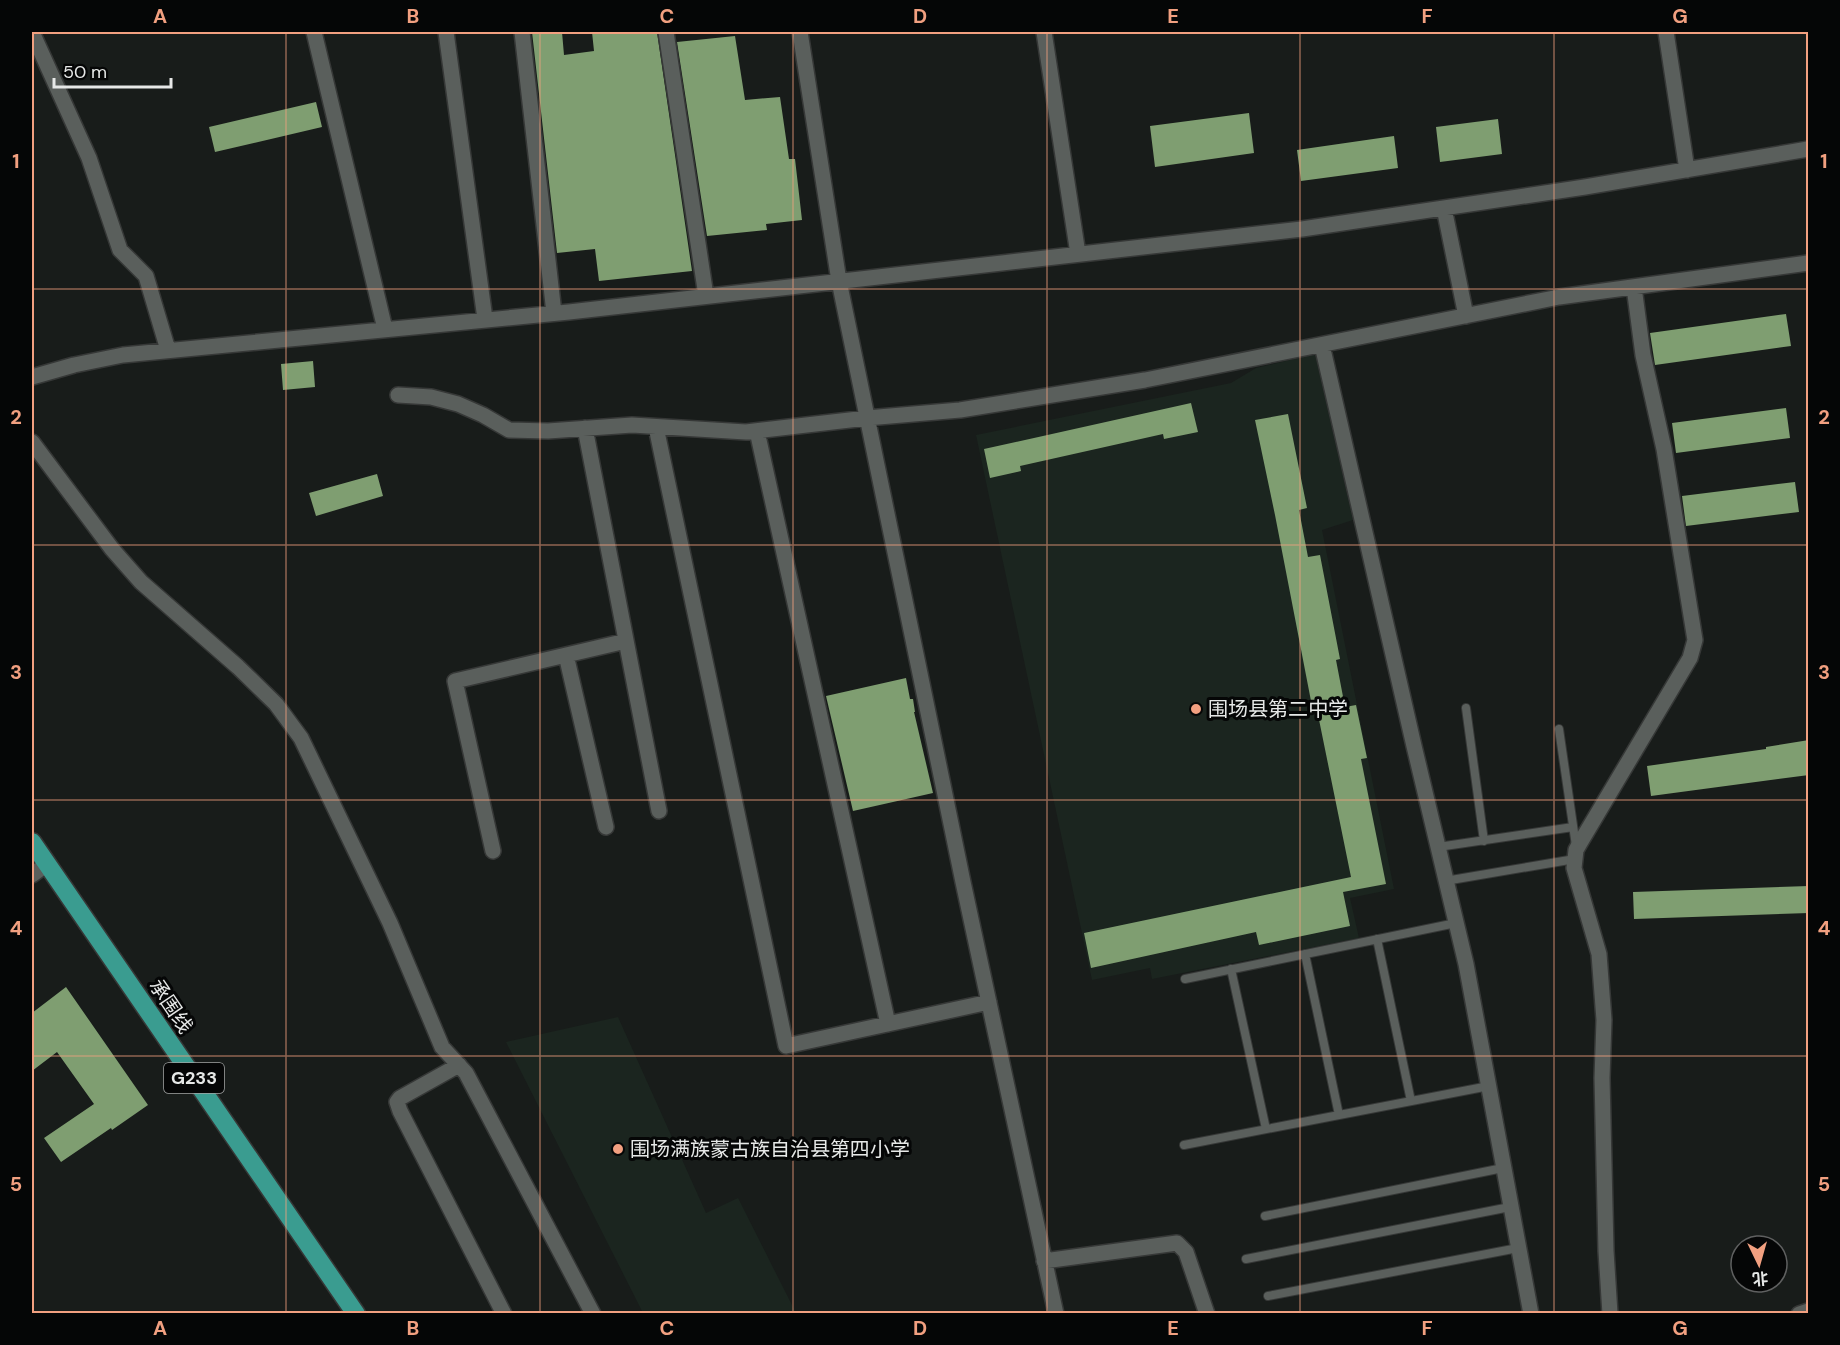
<svg xmlns="http://www.w3.org/2000/svg" width="1840" height="1345" viewBox="0 0 1840 1345" font-family="'DM Sans','Noto Sans SC',sans-serif">
<style>
.built{fill:#1b251f}
.building{fill:#7f9e71}
.lines{fill:none;stroke-linecap:round;stroke-linejoin:round}
.service-casing{stroke:#363837;stroke-width:10}
.minor-casing{stroke:#363837;stroke-width:18}
.trunk-casing{stroke:#363837;stroke-width:21}
.service{stroke:#5a5f5c;stroke-width:8}
.minor{stroke:#5a5f5c;stroke-width:15}
.trunk{stroke:#3a9c90;stroke-width:18}
.grid{fill:none;stroke:#f2a080;stroke-width:1.5;stroke-opacity:0.55}
.poi-dot{fill:#f2a080;stroke:#050606;stroke-width:2}
.labels{text-anchor:middle;dominant-baseline:central;stroke-width:6;stroke-linejoin:round;paint-order:stroke}
.shield{fill:#050606;stroke:#a2a4a4;stroke-width:1.5}
.shield-label{font-size:18px;font-weight:bold;fill:#e6e8e7}
.poi-label{font-size:20px;fill:#e6e8e7;stroke:#050606;text-anchor:start}
.street-label{font-size:20px;fill:#e6e8e7;stroke:#050606}
.neatline{fill:none;stroke:#f2a080;stroke-width:2}
.grid-label{font-size:20px;text-anchor:middle;font-weight:bold;fill:#f2a080}
</style>
<rect width="100%" height="100%" fill="#181c1a"/>
<!-- built -->
<path class="built" d="M1315 354 1353 520 1322 530 1394 889 1350 898 1359 938 1152 979 1150 968 1092 980 976 435 1231 383 1256 368Z
M618 1017 706 1213 738 1198 796 1313H643L506 1042Z"/>
<!-- building -->
<path class="building" d="M532 32H562L564 55 594 51 592 32H657L692 271 599 281 595 249 557 253Z
M735 36 745 100 780 97 789 159H795L802 220 766 224 767 230 707 236 677 42Z
M316 102 322 127 215 152 209 127Z
M1249 113 1254 153 1155 167 1150 126Z
M1498 119 1502 154 1440 162 1436 127Z
M1394 136 1398 168 1301 181 1297 150Z
M1786 314 1791 346 1655 365 1650 333Z
M313 361 315 387 283 390 281 364Z
M1191 403 1198 432 1164 439 1163 434 1020 466 1021 471 990 478 984 449Z
M1786 408 1790 438 1676 453 1672 423Z
M1288 414 1307 508 1299 510 1308 557 1320 555 1340 659 1336 660 1345 707 1356 705 1367 758 1361 759 1386 884 1343 892 1350 926 1259 945 1256 932 1091 968 1084 933 1351 877 1315 700 1311 701 1275 515 1255 420Z
M377 474 383 496 316 516 309 493Z
M1795 482 1799 512 1686 526 1682 496Z
M906 678 910 699H913L915 712H914L933 793 853 811 826 696Z
M1809 740V775L1651 796 1647 766 1766 749V747Z
M1809 886V913L1634 919 1633 892Z
M66 987 148 1105 112 1130 111 1128 61 1162 44 1138 94 1104 57 1052 32 1071V1013Z"/>
<g class="lines">
<!-- service casing -->
<g class="service-casing">
<path id="service" d="M1466 708 1484 841
M1559 729 1576 846
M1438 847 1573 827
M1445 881 1575 859
M1377 939 1411 1101
M1305 954 1339 1115
M1231 969 1266 1129
M1185 979 1456 923
M1184 1145 1489 1086
M1265 1216 1503 1168
M1246 1259 1510 1207
M1268 1296 1518 1248"/>
</g>
<!-- minor casing -->
<g class="minor-casing">
<path id="minor" d="M32 32 89 158 120 250 146 276 168 350
M314 32 385 329
M446 32 485 319
M522 32 554 313
M666 32 706 296
M800 32 839 281 963 882 1056 1314
M1044 32 1078 254
M1666 32 1687 170
M1444 208 1466 316
M1322 345 1414 746 1466 964 1531 1314
M32 377 74 365 123 355 569 312 1302 229 1585 187 1808 149
M398 395 431 397 458 404 483 415 509 430 548 431 632 425 746 432 867 418 960 410 1145 380 1559 297 1808 263
M656 427 786 1046 989 1002
M585 428 659 811
M757 431 888 1024
M32 442 112 549 141 582 238 667 276 704 301 738 390 923 442 1047 466 1073 593 1314
M566 655 606 827
M493 851 455 681 626 641
M32 875 47 864
M459 1065 400 1098 397 1102 400 1111 504 1314
M1044 1261 1177 1243 1186 1252 1207 1314
M1610 1314 1606 1251 1602 1078 1604 1020 1599 954 1574 868 1576 850 1580 843 1690 658 1695 640 1664 449 1643 355 1634 287
M1799 1314 1808 1311"/>
</g>
<!-- trunk casing -->
<g class="trunk-casing">
<path id="trunk" d="M32 842 356 1314"/>
</g>
<!-- service -->
<use href="#service" class="service"/>
<!-- minor -->
<use href="#minor" class="minor"/>
<!-- trunk -->
<use href="#trunk" class="trunk"/>
</g>
<!-- grid -->
<path class="grid" d="M286 32V1314M540 32V1314M793 32V1314M1047 32V1314M1300 32V1314M1554 32V1314M32 289H1808M32 545H1808M32 800H1808M32 1056H1808"/>
<!-- markers -->
<g class="poi-dot">
<circle cx="1196" cy="709" r="6"/>
<circle cx="618" cy="1149" r="6"/>
</g>
<g class="labels">
<!-- shield labels -->
<rect class="shield" x="164" y="1063" width="60" height="30" rx="4.5"/>
<g class="shield-label">
<text x="194" y="1078">G233</text>
</g>
<!-- poi labels -->
<g class="poi-label">
<text x="1208" y="709">围场县第二中学</text>
<text x="630" y="1149">围场满族蒙古族自治县第四小学</text>
</g>
<!-- street labels -->
<g class="street-label">
<text transform="translate(171 1006) rotate(56)">承围线</text>
</g>
</g>
<!-- border -->
<rect width="1840" height="1345" fill="none" stroke="#050606" stroke-width="66"/>
<!-- north arrow -->
<g transform="translate(1759 1264) rotate(175)"><circle r="28" fill="#050606" stroke="#5f6060" stroke-width="1.5"/>
<path d="M0-4.5L10 22L0 15L-10 22Z" fill="#f2a080"/>
<text y="-9" font-size="16" font-weight="bold" text-anchor="middle" fill="#e6e8e7">北</text>
</g>
<!-- scale -->
<path d="M54 78v9h117v-9" fill="none" stroke="#e6e8e7" stroke-width="3"/>
<text x="63" y="78" font-size="18" fill="#e6e8e7" stroke="#050606" stroke-width="4.5" paint-order="stroke">50 m</text>
<rect x="33" y="33" width="1774" height="1279" class="neatline"/>
<g class="grid-label">
<text x="160" y="23">A</text>
<text x="413" y="23">B</text>
<text x="667" y="23">C</text>
<text x="920" y="23">D</text>
<text x="1173" y="23">E</text>
<text x="1427" y="23">F</text>
<text x="1680" y="23">G</text>
<text x="16" y="168">1</text>
<text x="1824" y="168">1</text>
<text x="16" y="424">2</text>
<text x="1824" y="424">2</text>
<text x="16" y="679">3</text>
<text x="1824" y="679">3</text>
<text x="16" y="935">4</text>
<text x="1824" y="935">4</text>
<text x="16" y="1191">5</text>
<text x="1824" y="1191">5</text>
<text x="160" y="1335">A</text>
<text x="413" y="1335">B</text>
<text x="667" y="1335">C</text>
<text x="920" y="1335">D</text>
<text x="1173" y="1335">E</text>
<text x="1427" y="1335">F</text>
<text x="1680" y="1335">G</text>
</g>
</svg>
